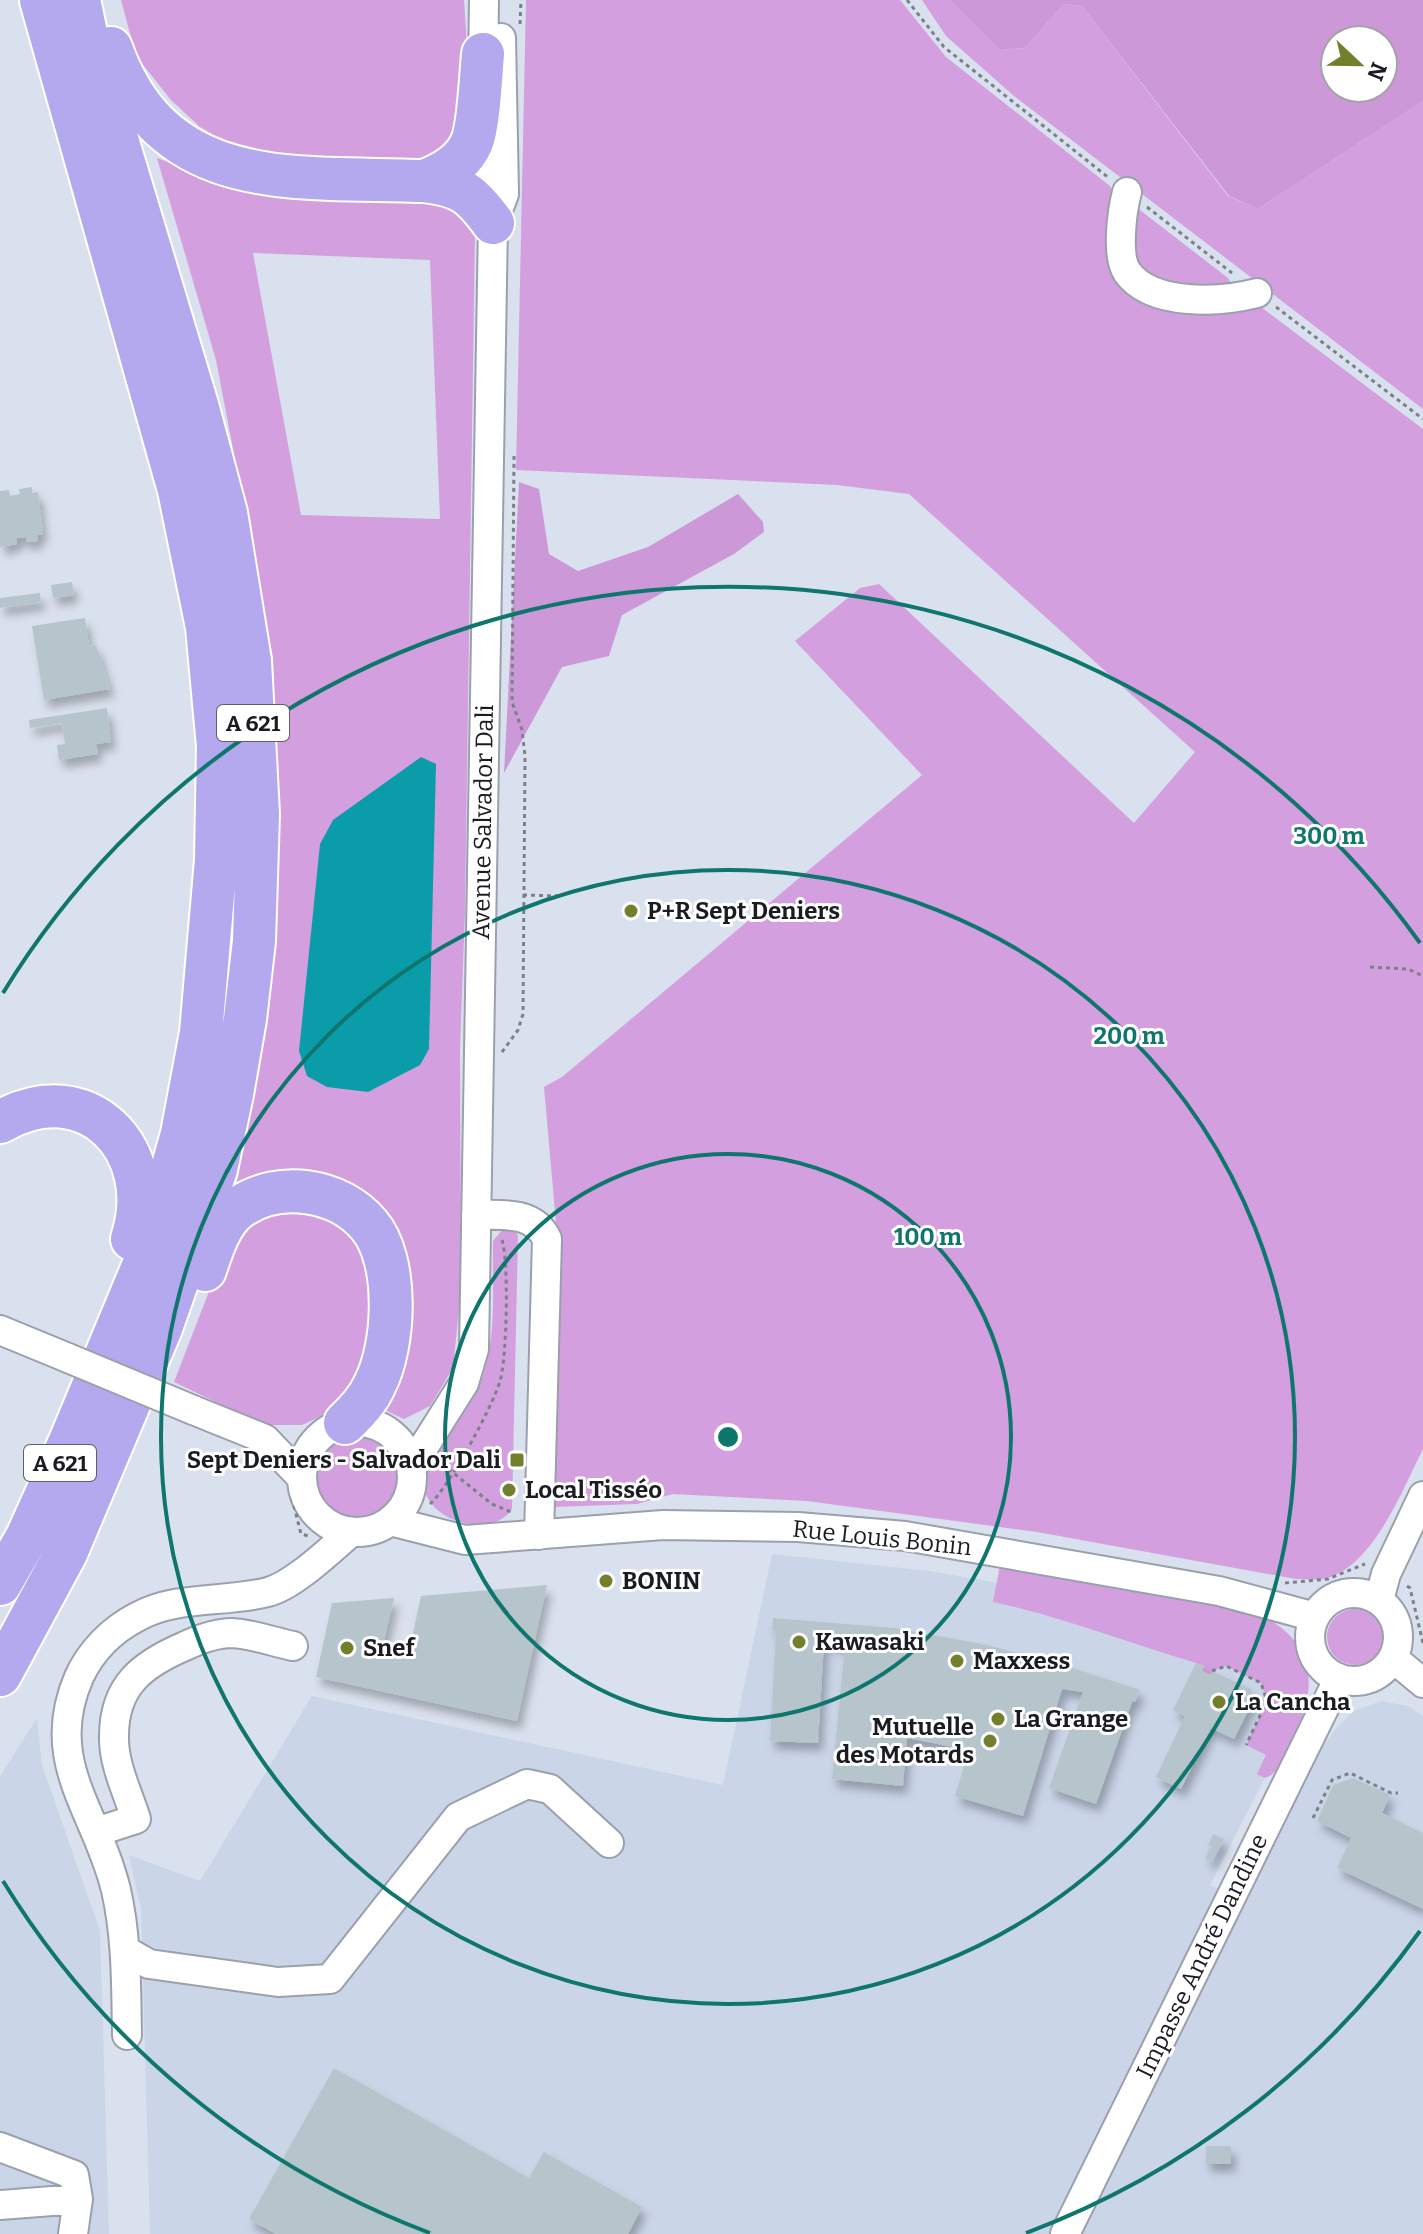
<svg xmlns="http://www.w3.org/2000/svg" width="1423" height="2234" viewBox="0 0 1423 2234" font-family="Bitter,serif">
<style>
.built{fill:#cad5e8}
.green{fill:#d39fde;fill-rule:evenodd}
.forest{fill:#cd98d8;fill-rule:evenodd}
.water{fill:#0a9da9}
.building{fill:#b6c4cc;filter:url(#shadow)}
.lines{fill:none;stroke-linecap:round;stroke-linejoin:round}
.minor-casing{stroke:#9aa0ac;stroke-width:32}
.highway-casing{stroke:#fff;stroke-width:46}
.path{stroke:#7c8089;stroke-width:3;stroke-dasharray:4 4;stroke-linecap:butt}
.minor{stroke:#fff;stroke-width:28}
.highway{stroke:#b4a9ee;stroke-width:42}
.minor-bridge-casing{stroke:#9aa0ac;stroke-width:32;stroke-linecap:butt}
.minor-bridge{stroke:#fff;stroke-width:28}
.ring{fill:none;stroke:#0f766e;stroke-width:4}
.poi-dot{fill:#737f2b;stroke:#fff;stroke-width:3}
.labels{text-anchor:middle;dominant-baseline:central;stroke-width:6;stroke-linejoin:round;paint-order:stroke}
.shield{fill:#fff;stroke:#5f6064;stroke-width:2}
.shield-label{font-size:22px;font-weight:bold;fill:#1a1c21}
.street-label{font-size:24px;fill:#1a1c21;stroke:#fff}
.poi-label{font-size:24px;font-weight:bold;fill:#1a1c21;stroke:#fff;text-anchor:start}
.centre{fill:#0f766e;stroke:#fff;stroke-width:4}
.ring-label{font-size:24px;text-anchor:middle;font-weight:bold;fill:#0f766e;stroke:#fff;stroke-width:6;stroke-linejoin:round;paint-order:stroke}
</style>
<defs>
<filter id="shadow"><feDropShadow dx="4.5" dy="8" stdDeviation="4" flood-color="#0004"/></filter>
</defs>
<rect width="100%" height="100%" fill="#dae1ee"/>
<!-- built -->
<path class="built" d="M772 1554 930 1571 1067 1595 1276 1643 1294 1721 1210 1885 1244 1902 1323 1746 1338 1726 1354 1711 1381 1701 1408 1706 1423 1716V2234H150L141 1909 129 1855 200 1881 312 1696 723 1785Z
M37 1718 42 1765 100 1931 109 2234H0V1776Z"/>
<!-- green -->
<path class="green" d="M121 0H464L467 46 461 129 437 162 332 163 236 148 200 127 171 100 136 56Z
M526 0H900L946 57 1110 186 1114 195 1136 207 1228 278 1232 285 1423 429V1449C1403 1488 1371 1573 1321 1579 1313 1580 1304 1579 1296 1579L1037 1532 807 1501 673 1494 637 1504 553 1507 557 1234 544 1087 562 1077 922 775 795 641 860 588 879 584 1134 823 1195 752 909 494 837 485 516 470Z
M922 0H950L1000 50 1025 48 1064 4 1082 6 1228 196 1258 209 1423 101V409L1014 96 946 36Z
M157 158 232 185 449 196 475 230 465 911 460 1048 461 1290 453 1368 430 1406 404 1419 374 1405 393 1356 345 1188 234 1200 270 997 277 904 273 658 216 360ZM253 253 430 260 440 519 301 515Z
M321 1205 374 1261 371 1352 341 1407 302 1425H264L174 1382 220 1263 251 1218Z
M509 1229 515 1230 518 1236 512 1509C491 1542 412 1520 424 1469 428 1454 463 1415 473 1398 499 1352 492 1292 493 1241L502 1230Z
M313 1476a43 43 0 1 1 86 0a43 43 0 1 1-86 0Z
M1001 1560 1257 1613C1318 1642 1319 1688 1291 1744 1284 1757 1280 1773 1265 1778L1257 1774 1266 1755 1246 1745 1267 1702 1261 1683 1226 1666 1212 1671 1211 1675 1202 1671 1204 1666 1196 1663C1128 1643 1063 1617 993 1602Z
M1327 1637a28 28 0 1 1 56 0a28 28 0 1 1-56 0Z"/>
<!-- forest -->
<path class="forest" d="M950 0H1423V101L1258 209 1229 196 1082 6 1064 4 1025 48 1000 50ZM1383 40V88H1335V40Z
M519 482 539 489 549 554 578 571 648 547 738 494 763 522 764 532 734 554 622 615 609 656 562 667 504 773Z"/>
<!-- water -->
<path class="water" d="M421 757 436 764 429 1049 420 1065 368 1092 327 1087 307 1076 299 1051 320 844 333 820Z"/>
<!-- building -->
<path class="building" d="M32 487V493L38 492 43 534 38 535V541L26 542V537L17 538V544L0 547V491L9 490 10 496 20 494 19 489Z
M72 582 74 595 53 598 51 585Z
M40 593 41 602 0 608V598Z
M85 618 89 646 96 645 110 689 44 700 32 626Z
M107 708 111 742 96 744 98 754 59 760 57 745 65 744 62 723 30 728 29 720Z
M547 1585 517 1721 316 1677 332 1603 394 1598 384 1641 410 1647 421 1596Z
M773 1618 894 1628 982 1644 1060 1664 1140 1690 1135 1702H1132L1096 1804 1049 1788 1083 1692 1062 1689 1023 1816 955 1796 969 1750 907 1738 903 1786 832 1779 845 1646 824 1642 818 1743 770 1741 776 1632 772 1630Z
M1196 1663 1204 1667 1202 1671 1211 1675 1212 1671 1251 1689 1254 1699 1234 1739 1211 1728 1181 1789 1156 1777 1185 1716 1173 1710Z
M1353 1778 1390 1795 1382 1813 1423 1833V1909L1337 1868 1351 1838 1317 1821 1333 1785Z
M1213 1834 1224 1839 1212 1862 1206 1859 1209 1848H1213L1208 1845Z
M334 2068 529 2178 544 2152 642 2207 628 2234H276L249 2219Z
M1206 2146H1231V2164H1206Z"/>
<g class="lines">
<!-- minor casing -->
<g class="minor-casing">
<path id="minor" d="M483 69 484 0
M1127 192C1122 211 1116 255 1127 272 1152 307 1222 302 1257 293
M493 223 504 194 501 38
M476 1215C504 1215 534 1211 547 1239L539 1535
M0 1330 68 1358
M193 1410 265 1439 302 1478
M302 1477a55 55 0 1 1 110 0a55 55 0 1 1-110 0Z
M411 1467 464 1383 474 1349 493 223 485 195 484 126
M390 1521 465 1540 663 1525 798 1527 905 1536 1219 1591 1315 1617
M1310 1637a44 44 0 1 1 88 0a44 44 0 1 1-88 0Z
M1379 1600 1386 1574 1423 1496
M1393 1658 1423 1683
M96 1832 136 1819C128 1793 113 1764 114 1736 114 1685 143 1664 185 1646 200 1639 216 1633 232 1633 252 1634 274 1642 293 1646
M126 1951 149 1964 278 1982 330 1979 458 1817 527 1784 550 1789 609 1843
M127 2035C126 1986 127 1938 116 1890 97 1811 42 1762 79 1677 91 1651 112 1630 137 1617 177 1595 225 1603 268 1592 294 1585 330 1550 351 1532
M0 2147 74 2175 78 2199 73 2234
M0 2205 78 2199
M1065 2234 1339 1678"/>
</g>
<!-- highway casing -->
<g class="highway-casing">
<path id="highway" d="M111 48C163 196 297 176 424 181 443 174 464 162 472 142 479 125 481 75 483 54
M424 181C461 185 472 194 493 223
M0 1122C87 1072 161 1150 132 1239
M205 1270C212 1248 221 1220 240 1207 279 1180 339 1189 369 1225 399 1260 395 1345 375 1384 368 1400 357 1411 345 1423
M0 1584 27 1537 71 1439 149 1252 182 1134 201 1033 216 860 218 746 207 627 179 490 41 0
M0 1675 66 1553 161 1328 194 1234 216 1169 232 1094 245 1019 254 941 258 814 250 661 226 513 197 405 88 43 79 0"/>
</g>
<!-- path -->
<path class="path" d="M907 0 944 47 1109 178
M520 24 521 0
M1147 207 1232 273
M1276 307 1423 419
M523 895 561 896
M1370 967 1408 969 1423 976
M502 1052 518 1030 523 1014 525 756 522 730 512 702 514 456
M442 1464 492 1504 511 1512
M292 1498 301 1534 309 1536
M430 1504C449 1487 493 1406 500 1381 507 1358 509 1261 502 1240
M1285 1583 1328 1579 1365 1564
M1407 1586 1410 1588 1423 1643
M1212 1671 1226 1666 1261 1683 1267 1701 1246 1745
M1313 1818 1332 1780 1350 1773 1391 1793H1398"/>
<!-- minor -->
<use href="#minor" class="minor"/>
<!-- highway -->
<use href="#highway" class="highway"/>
<!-- minor-bridge casing -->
<g class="minor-bridge-casing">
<path id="minor-bridge" d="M68 1358 193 1410"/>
</g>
<!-- minor-bridge -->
<use href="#minor-bridge" class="minor-bridge"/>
</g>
<!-- distance rings -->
<g class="ring">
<circle cx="728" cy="1437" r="283"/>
<circle cx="728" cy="1437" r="567"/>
<path d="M1420 1931A850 850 0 0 1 1026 2233M430 2233A850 850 0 0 1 3 1881M3 993A850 850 0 0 1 1420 943"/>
</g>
<!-- markers -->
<g class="poi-dot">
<circle cx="631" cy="911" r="8"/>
<rect x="509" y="1452" width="16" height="16" rx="4"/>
<circle cx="509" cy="1490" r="8"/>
<circle cx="606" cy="1581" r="8"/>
<circle cx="799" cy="1642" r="8"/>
<circle cx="347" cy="1648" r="8"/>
<circle cx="957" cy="1661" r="8"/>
<circle cx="1219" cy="1702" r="8"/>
<circle cx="998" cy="1719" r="8"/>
<circle cx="990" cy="1741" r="8"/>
</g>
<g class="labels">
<!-- shield labels -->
<g class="shield">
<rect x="217" y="705" width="72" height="36" rx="6"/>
<rect x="24" y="1445" width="72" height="36" rx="6"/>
</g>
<g class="shield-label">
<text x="253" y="723">A 621</text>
<text x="60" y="1463">A 621</text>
</g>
<!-- street labels -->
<g class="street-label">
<text transform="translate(483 822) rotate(-89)">Avenue Salvador Dali</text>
<text transform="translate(882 1538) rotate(6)">Rue Louis Bonin</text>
<text transform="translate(1202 1956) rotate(-64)">Impasse André Dandine</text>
</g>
<!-- poi labels -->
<g class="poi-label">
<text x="647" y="911">P+R Sept Deniers</text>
<text x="501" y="1460" text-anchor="end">Sept Deniers - Salvador Dali</text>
<text x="525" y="1490">Local Tisséo</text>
<text x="622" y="1581">BONIN</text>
<text x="815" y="1642">Kawasaki</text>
<text x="363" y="1648">Snef</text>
<text x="973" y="1661">Maxxess</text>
<text x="1235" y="1702">La Cancha</text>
<text x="1014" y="1719">La Grange</text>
<text x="974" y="1727" text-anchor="end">Mutuelle<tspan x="974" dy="28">des Motards</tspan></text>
</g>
</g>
<circle cx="728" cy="1437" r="12" class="centre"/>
<g class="ring-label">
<text x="1329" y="844">300 m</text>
<text x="1129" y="1044">200 m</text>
<text x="928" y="1245">100 m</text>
</g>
<!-- north arrow -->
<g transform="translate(1359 64) rotate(112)"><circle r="38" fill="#ffffff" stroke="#a3a4a6" stroke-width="2"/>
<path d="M0-6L14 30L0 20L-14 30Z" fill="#737f2b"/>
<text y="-12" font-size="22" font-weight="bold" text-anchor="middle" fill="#1a1c21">N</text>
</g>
</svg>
